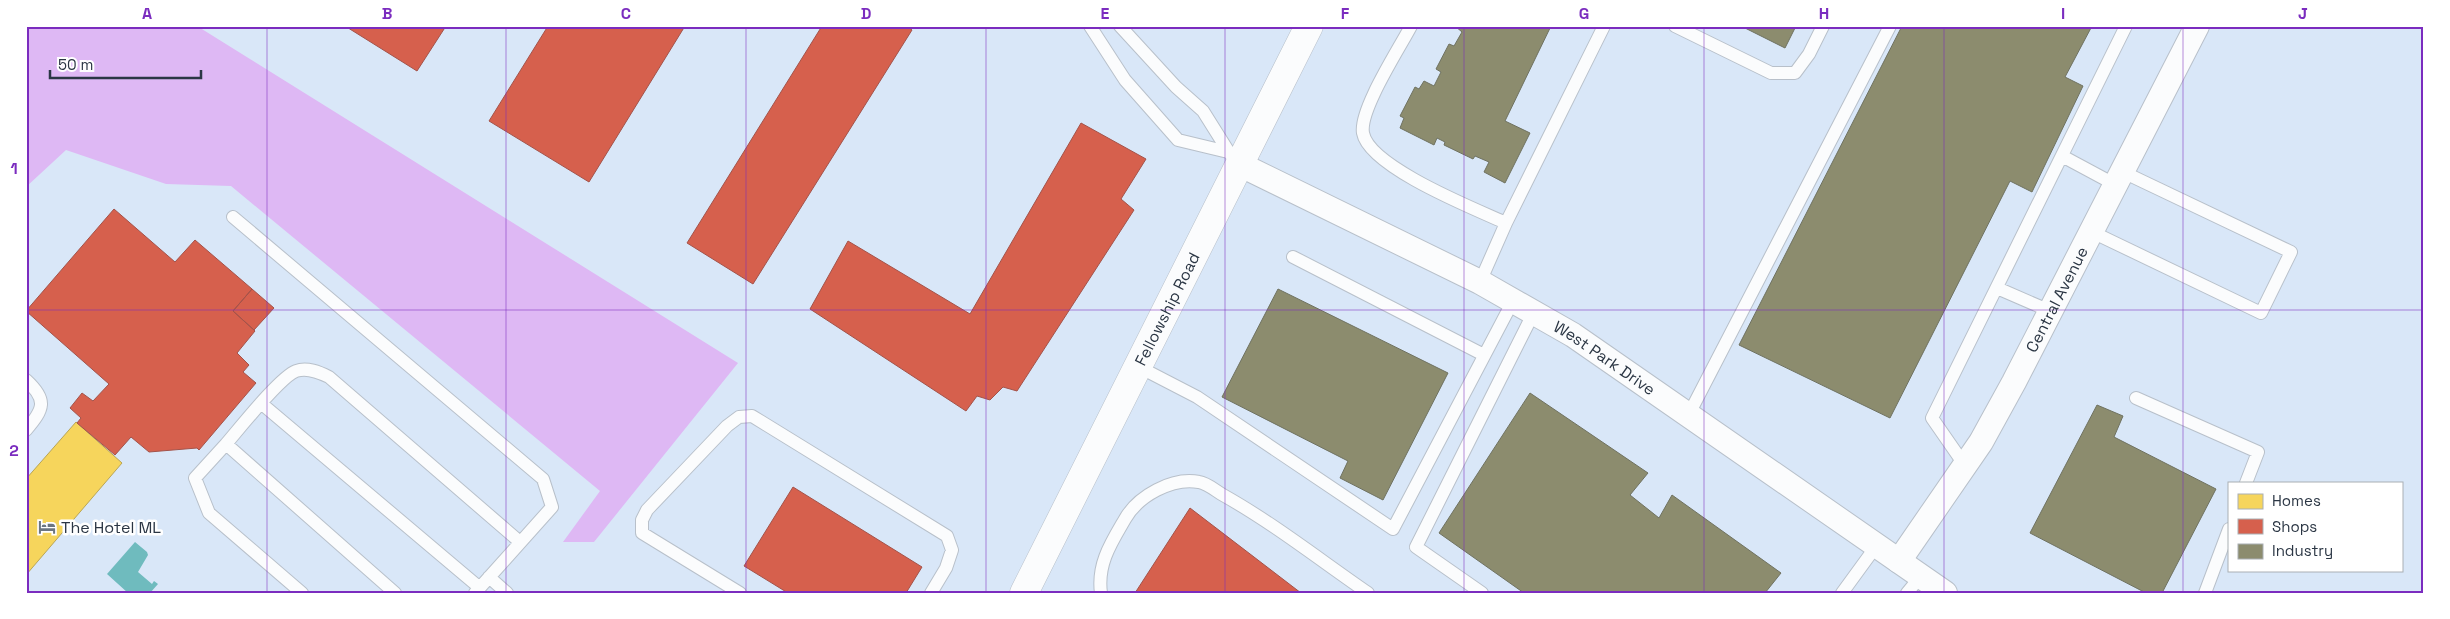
<svg xmlns="http://www.w3.org/2000/svg" width="2450" height="619" viewBox="0 0 2450 619" font-family="'Space Grotesk',sans-serif">
<style>
.built{fill:#d9e7f8;fill-rule:evenodd}
.forest{fill:#deb8f4}
.water{fill:#6fbbbe}
.homes{fill:#f6d55c;stroke:#b9a555}
.shops{fill:#d6604d;stroke:#a3534a}
.industry{fill:#8c8c6e;stroke:#6f7261}
.lines{fill:none;stroke-linecap:round;stroke-linejoin:round}
.lane-casing{stroke:#b8c0ca;stroke-width:14}
.street-casing{stroke:#b8c0ca;stroke-width:26}
.secondary-casing{stroke:#b8c0ca;stroke-width:29}
.lane{stroke:#fbfcfd;stroke-width:12}
.street{stroke:#fbfcfd;stroke-width:24}
.secondary{stroke:#fbfcfd;stroke-width:28}
.grid{fill:none;stroke:#7b2cbf;stroke-width:1;stroke-opacity:0.55}
.labels{text-anchor:middle;dominant-baseline:central;stroke-width:5;stroke-linejoin:round;paint-order:stroke}
.street-label{font-size:16px;fill:#2b3644;stroke:#fff}
.poi-label{font-size:16px;fill:#2b3644;stroke:#fff;text-anchor:start}
.neatline{fill:none;stroke:#7b2cbf;stroke-width:2}
.grid-label{font-size:16px;text-anchor:middle;font-weight:bold;fill:#7b2cbf}
</style>
<rect width="100%" height="100%" fill="#e5ebf3"/>
<!-- built -->
<path class="built" d="M26 26H2424V593H26ZM2229 483H2401V570H2229Z"/>
<!-- forest -->
<path class="forest" d="M26 26H197L738 363 594 542H563L600 491 231 186 166 184 66 150 26 187Z"/>
<!-- water -->
<path class="water" d="M135 542 147 552 148 555 138 572 152 584 154 581 158 584 150 593H128L107 574Z"/>
<!-- homes -->
<path class="homes" d="M76 422 122 463 26 575V479Z"/>
<!-- shops -->
<path class="shops" d="M345 26H446L417 71Z
M548 26H685L589 182 489 121Z
M822 26H907L912 30 753 284 687 243Z
M1081 123 1146 159 1121 199 1134 210 1017 391 1003 387 990 400 977 396 966 411 810 309 848 241 970 314Z
M114 209 175 262 195 240 252 289 233 311 255 331 237 353 249 365 243 372 256 383 199 450 197 448 149 452 131 437 115 455 77 423 81 418 70 408 82 393 93 401 109 384 26 311Z
M252 289 274 308 254 330 233 311Z
M793 487 922 567 906 593H788L744 566Z
M1190 508 1301 593H1135Z"/>
<!-- industry -->
<path class="industry" d="M1455 26H1551L1505 121 1530 133 1505 183 1484 172 1489 162 1475 156 1473 159 1444 145 1445 142 1437 138 1434 145 1400 128 1404 118 1400 116 1415 87 1419 89 1424 81 1434 86 1441 72 1436 69 1449 44 1454 46 1462 32Z
M1741 26H1796L1785 48Z
M1902 26H2092L2065 77 2083 86 2032 192 2010 181 1890 418 1739 345Z
M1278 289 1448 373 1383 500 1340 478 1348 461 1222 397Z
M1530 393 1648 473 1630 495 1659 518 1672 495 1781 573 1765 593H1524L1439 533Z
M2097 405 2123 416 2114 437 2216 489 2162 593H2146L2030 533Z"/>
<g class="lines">
<!-- lane casing -->
<g class="lane-casing">
<path id="lane" d="M1090 26 1125 80 1178 140 1228 152
M1120 26 1176 87 1203 111 1230 154
M1411 26C1399 49 1359 110 1363 133 1369 167 1475 209 1506 223
M1675 26 1771 73H1795L1809 54 1823 26
M2062 156 2116 185
M233 217 543 479 552 507 475 593
M2090 231 2261 313 2291 252 2123 172
M1293 257 1484 355
M1480 282 1506 223 1604 26
M1997 288 2050 311
M1139 367 1197 397 1393 529 1513 301
M26 380C48 400 44 409 26 430
M2136 398 2258 452 2246 483
M262 404 480 588
M1689 414 1890 26
M226 444C239 429 280 377 296 371 307 367 319 372 329 377L520 542
M1966 467 1932 418 2126 26
M489 577 507 593
M302 593 209 513 195 478 226 444 395 593
M740 593 642 533V520L647 510 727 426 739 417 752 416 947 536 952 550 946 568 931 593
M1101 593C1097 564 1111 543 1125 519 1138 496 1172 477 1199 482 1207 483 1216 491 1223 495 1273 523 1320 560 1368 593
M1482 593 1416 547 1534 312
M1842 593 1877 545
M1907 593 1921 576
M2205 593 2229 529"/>
</g>
<!-- street casing -->
<g class="street-casing">
<g id="street">
<path id="s1" d="M1241 165 1480 282 1573 335 1945 593"/>
<path id="s2" d="M1899 561 1981 442 2014 382 2197 26"/>
</g>
</g>
<!-- secondary casing -->
<g class="secondary-casing">
<g id="secondary">
<path id="s3" d="M1024 593 1309 26"/>
</g>
</g>
<!-- lane -->
<use href="#lane" class="lane"/>
<!-- street -->
<use href="#street" class="street"/>
<!-- secondary -->
<use href="#secondary" class="secondary"/>
</g>
<!-- grid -->
<path class="grid" d="M267 26V593M506 26V593M746 26V593M986 26V593M1225 26V593M1464 26V593M1704 26V593M1944 26V593M2183 26V593M26 310H2424"/>
<!-- icons -->
<defs>
<g id="hotel-bare" transform="scale(1.35)"><path d="M-6-4.5h1.5V1H6V5H4.5V3h-9V5H-6ZM-4 0a1.8 1.8 0 1 1 3.6 0ZM.5 0V-2.5h3Q6-2.5 6 0Z" fill="#6c7581" stroke="#fff" stroke-width="2.5" paint-order="stroke"/></g>
</defs>
<g fill-rule="evenodd">
<use href="#hotel-bare" x="47" y="527"/>
</g>
<g class="labels">
<!-- street labels -->
<g class="street-label">
<text stroke="none"><textPath href="#s2" startOffset="306">Central Avenue</textPath></text>
<text stroke="none"><textPath href="#s3" startOffset="318">Fellowship Road</textPath></text>
<text stroke="none"><textPath href="#s1" startOffset="412">West Park Drive</textPath></text>
</g>
<!-- poi labels -->
<g class="poi-label">
<text x="61" y="527">The Hotel ML</text>
</g>
</g>
<!-- border -->
<rect width="2450" height="619" fill="none" stroke="#ffffff" stroke-width="55"/>
<!-- legend -->
<rect x="2228" y="482" width="175" height="90" fill="#ffffff" stroke="#aaafb4"/>
<rect x="2238" y="494" width="25" height="15" fill="#f6d55c" stroke="#aaafb4"/>
<text x="2272" y="506" font-size="15" fill="#2b3644">Homes</text>
<rect x="2238" y="519" width="25" height="15" fill="#d6604d" stroke="#aaafb4"/>
<text x="2272" y="532" font-size="15" fill="#2b3644">Shops</text>
<rect x="2238" y="544" width="25" height="15" fill="#8c8c6e" stroke="#aaafb4"/>
<text x="2272" y="556" font-size="15" fill="#2b3644">Industry</text>
<!-- scale -->
<path d="M50 70v8h151v-8" fill="none" stroke="#2b3644" stroke-width="2.5"/>
<text x="58" y="70" font-size="15" fill="#2b3644" stroke="#ffffff" stroke-width="4" paint-order="stroke">50 m</text>
<rect x="28" y="28" width="2394" height="564" class="neatline"/>
<g class="grid-label">
<text x="147" y="19">A</text>
<text x="387" y="19">B</text>
<text x="626" y="19">C</text>
<text x="866" y="19">D</text>
<text x="1105" y="19">E</text>
<text x="1345" y="19">F</text>
<text x="1584" y="19">G</text>
<text x="1824" y="19">H</text>
<text x="2063" y="19">I</text>
<text x="2303" y="19">J</text>
<text x="14" y="174">1</text>
<text x="14" y="456">2</text>
</g>
</svg>
